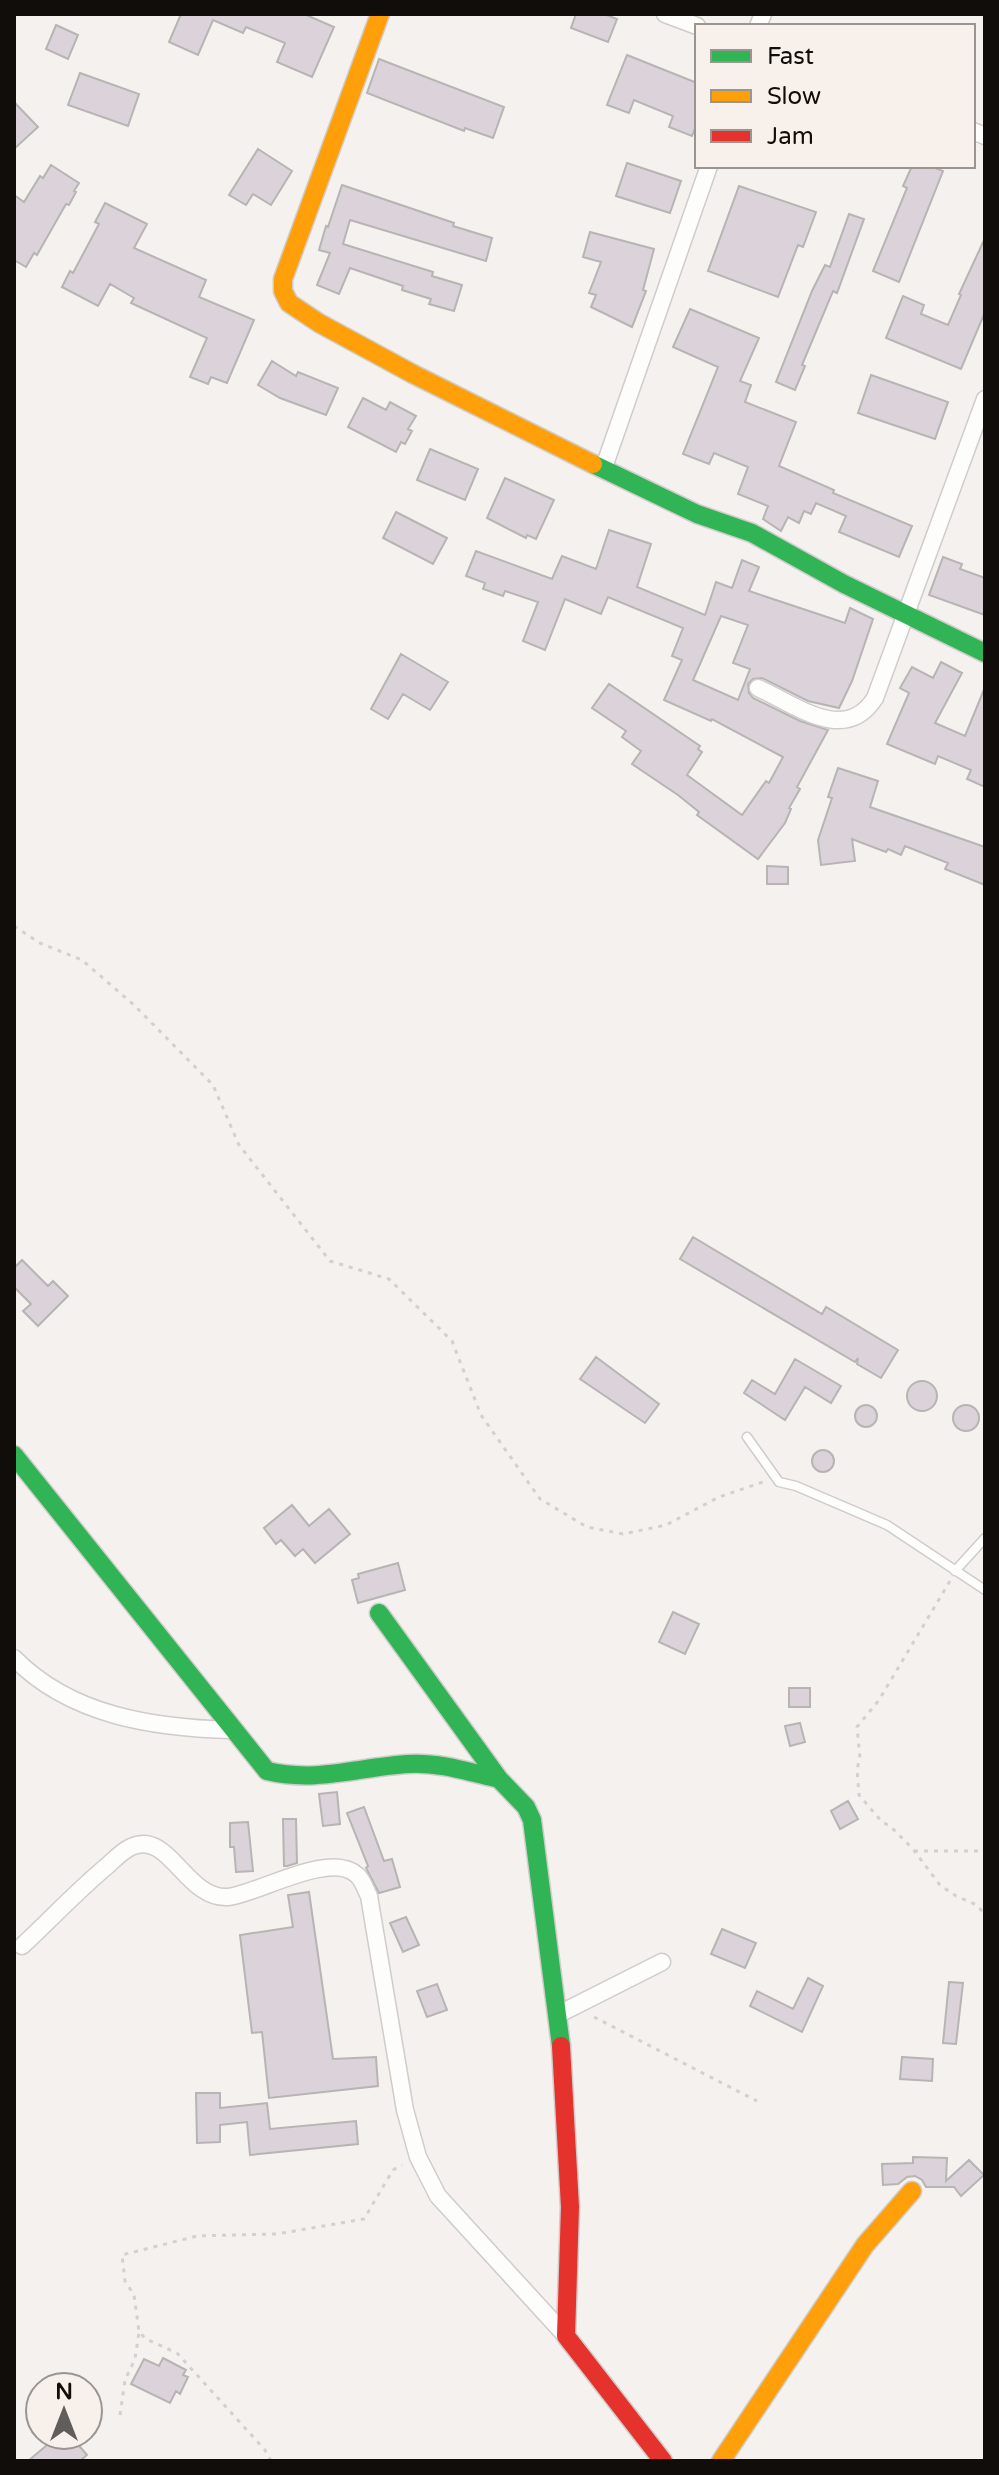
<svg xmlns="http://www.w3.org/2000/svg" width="999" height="2475" viewBox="0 0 999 2475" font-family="'Varela Round',sans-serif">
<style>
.building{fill:#dcd2da;stroke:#b7b4b4;stroke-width:2;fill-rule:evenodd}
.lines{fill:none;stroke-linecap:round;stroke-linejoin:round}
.lane-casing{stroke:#cfccca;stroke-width:11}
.street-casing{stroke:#cfccca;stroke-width:19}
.fast-casing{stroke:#cfccca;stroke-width:21}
.slow-casing{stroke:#cfccca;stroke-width:21}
.jam-casing{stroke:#cfccca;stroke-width:21}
.path{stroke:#d2d1cf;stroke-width:3;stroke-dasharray:4 6;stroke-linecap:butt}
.lane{stroke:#fdfdfc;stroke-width:8}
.street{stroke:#fdfdfc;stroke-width:16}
.fast{stroke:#30b455;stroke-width:18}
.slow{stroke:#ff9f0a;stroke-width:18}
.jam{stroke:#e5322d;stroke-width:18}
</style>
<rect width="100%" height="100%" fill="#f4f1ee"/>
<!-- building -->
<path class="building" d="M181 14H304L334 27 312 77 277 62 285 43 246 27 243 33 213 20 198 55 169 42Z
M576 14H604L617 19 608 42 571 28Z
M56 25 78 35 68 59 46 49Z
M627 55 697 83V123L692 136 669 127 673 116 634 100 629 113 607 105Z
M379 59 504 107 493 138 465 128 464 131 367 93Z
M80 73 139 94 128 126 68 105Z
M14 102 38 127 14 149Z
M258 149 292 171 271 205 253 194 246 205 229 195Z
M627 163 681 181 670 213 616 196Z
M51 165 79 183 74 191 76 192 69 205 66 204 37 255 34 253 26 267 14 260V195L24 202 40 176 43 178Z
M912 166H930L943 171 899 282 873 271 907 188 903 186Z
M342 185 454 223 453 226 492 238 486 261 350 220 343 244 433 272 432 276 462 285 454 311 429 304 431 299 402 290 403 286 350 268 339 294 317 285 330 253 319 250 326 226 328 227Z
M739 186 816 212 803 247 798 245 778 297 708 271Z
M105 203 147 224 134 248 206 280 199 297 254 320 227 383 211 377 208 384 190 377 207 338 131 303 134 298 110 284 98 306 62 287 70 271 73 273 99 224 95 222Z
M849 214 864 219 837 293 833 291 802 365 805 366 795 390 776 382 812 291 825 265 830 267Z
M590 232 654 249 643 290 646 291 632 327 591 307 596 295 589 293 601 262 583 257Z
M985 238V312L961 369 886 338 903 296 924 305 921 314 948 325 961 295 959 294Z
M690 309 759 338 740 381 751 385 745 402 796 422 779 466 834 490 833 493 912 526 899 557 839 532 846 516 816 503 811 514 804 511 799 523 788 517 781 531 763 519 768 506 738 494 748 467 714 453 709 464 683 454 718 367 673 347Z
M272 361 296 376 298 372 338 388 326 415 280 398 258 385Z
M871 375 948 402 935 439 858 413Z
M363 398 386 410 390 402 416 416 408 429 412 431 405 444 401 442 396 452 348 427Z
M430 449 478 469 465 500 417 480Z
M505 478 554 500 536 539 527 535 526 538 487 518Z
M396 512 447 538 433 564 383 538Z
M609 530 651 544 637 587 705 615 716 582 732 588 742 560 759 567 749 591 845 623 850 608 873 619 852 681 839 708 808 701 762 678 753 679 748 684 749 693 753 698 800 721 828 730 797 787 800 789 789 808 791 809 785 823 758 859 697 815 699 812 678 795 632 764 641 751 622 737 626 731 592 708 609 684 700 746 698 749 702 752 687 775 742 815 766 781 769 783 783 757 712 719 711 721 664 700 682 660 672 656 683 628 608 597 601 614 565 599 545 650 523 641 538 602 505 591 503 596 483 589 485 583 466 576 476 551 552 579 562 556 596 569ZM721 616 748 625 733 663 750 669 738 700 693 680Z
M943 557 962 564 960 569 985 578V615L929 595Z
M401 654 448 682 430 710 403 694 388 719 371 709Z
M941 662 962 673 935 723 965 736 985 687V787L967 779 971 770 938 756 935 764 887 744 909 693 900 688 912 667 933 678Z
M838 768 878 781 870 807 985 847V885L945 869 948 863 905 846 901 855 888 849 886 852 852 839 855 861 821 865 818 840 832 798 828 797Z
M767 866 788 867V884H767Z
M693 1237 822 1314 826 1307 898 1350 881 1378 857 1364 858 1358 855 1362 680 1259Z
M22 1260 48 1286 53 1281 68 1296 38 1326 23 1311 31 1304 14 1287V1268Z
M596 1357 659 1404 645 1423 580 1379Z
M795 1359 841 1386 831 1403 805 1387 785 1420 744 1393 752 1380 775 1394Z
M907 1396a15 15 0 1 1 30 0a15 15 0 1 1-30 0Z
M855 1416a11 11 0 1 1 22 0a11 11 0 1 1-22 0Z
M953 1418a13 13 0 1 1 26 0a13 13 0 1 1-26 0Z
M812 1461a11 11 0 1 1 22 0a11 11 0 1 1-22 0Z
M292 1505 309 1526 329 1509 350 1534 315 1563 303 1549 295 1556 281 1540 276 1544 264 1528Z
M398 1563 405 1590 358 1603 352 1580 359 1578 358 1574Z
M673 1612 699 1624 685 1654 659 1642Z
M789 1688H810V1707H789Z
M800 1723 805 1742 790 1746 785 1726Z
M337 1792 340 1824 323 1826 319 1794Z
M848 1801 858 1819 840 1829 831 1811Z
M364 1807 384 1861 392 1859 400 1887 379 1893 366 1868 368 1866 347 1813Z
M283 1819H296L297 1863 287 1866H284Z
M248 1822 253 1871 236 1872 234 1847H230V1823Z
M309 1892 333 2059 376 2057 378 2086 269 2098 262 2032 252 2033 240 1935 293 1927 288 1895Z
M406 1917 419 1945 403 1952 390 1923Z
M722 1929 756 1943 745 1968 711 1954Z
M808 1978 823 1986 802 2032 750 2006 757 1991 793 2009Z
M949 1982 963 1983 956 2044 943 2043Z
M437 1984 447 2010 427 2017 417 1991Z
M902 2057 933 2059 932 2081 900 2079Z
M196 2093H220V2108L267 2103 270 2129 356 2121 358 2144 250 2155 247 2122 220 2125V2142L197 2143Z
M913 2157 947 2158 946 2181 969 2160 984 2175 961 2196 954 2187H926L922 2180 915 2176 907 2177 898 2184 883 2185 882 2164 913 2163Z
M163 2358 186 2370 183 2375 188 2377 180 2394 176 2391 170 2403 131 2384 144 2359 159 2366Z
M59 2435H70L87 2455 80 2461H28Z"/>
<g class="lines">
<!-- lane casing -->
<g class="lane-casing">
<path id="lane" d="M747 1437 779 1482 796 1486 887 1525 985 1590
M955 1571 985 1538"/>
</g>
<!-- street casing -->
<g class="street-casing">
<path id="street" d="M665 14 697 26
M758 26 763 14
M973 131 985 136
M604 467 709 166
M758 688C796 705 845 745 875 698L985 399
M14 1658C71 1716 154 1728 232 1730
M22 1946C50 1920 77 1891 107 1866 114 1860 122 1851 131 1847 169 1829 186 1900 228 1897 258 1894 330 1850 357 1875 363 1880 365 1889 369 1896L405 2110 418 2157 438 2196 566 2336
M559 2014 662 1962"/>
</g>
<!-- fast casing -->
<g class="fast-casing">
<path id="fast" d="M593 464 697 514 752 533 844 584 985 653
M14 1455 267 1771C316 1783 359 1767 408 1764 439 1762 469 1772 499 1779
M379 1613 499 1779 526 1807 532 1820 561 2046"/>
</g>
<!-- slow casing -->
<g class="slow-casing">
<path id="slow" d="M380 14 283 279V291L289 303 319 323 413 374 593 464
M721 2461 865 2245 912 2191"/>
</g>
<!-- jam casing -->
<g class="jam-casing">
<path id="jam" d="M561 2046 570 2207 566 2336 663 2461"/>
</g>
<!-- path -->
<path class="path" d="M14 926 40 943 82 960 134 1005 213 1085 239 1145 330 1261 389 1279 452 1341 481 1415 540 1499 587 1527 623 1534 666 1525 719 1497 763 1482
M950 1581 879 1700 857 1727 860 1758 857 1769 859 1795 882 1822 890 1826 912 1848 940 1885 956 1896 977 1905 985 1915
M914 1851H985
M594 2017 757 2101
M120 2415 125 2380 135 2359 139 2332
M271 2461 265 2450 177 2353 146 2339 139 2332 134 2295 125 2281 122 2255 197 2236 277 2234 364 2219 393 2170 402 2165"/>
<!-- lane -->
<use href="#lane" class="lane"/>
<!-- street -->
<use href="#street" class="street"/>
<!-- fast -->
<use href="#fast" class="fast"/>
<!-- slow -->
<use href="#slow" class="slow"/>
<!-- jam -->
<use href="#jam" class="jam"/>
</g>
<!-- border -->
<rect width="999" height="2475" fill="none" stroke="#100d0b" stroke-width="32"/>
<!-- legend -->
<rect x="695" y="24" width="280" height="144" fill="#f8f0ea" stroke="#9b9591" stroke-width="2"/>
<rect x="711" y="50" width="40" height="12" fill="#30b455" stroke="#9b9591" stroke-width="2"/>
<text x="767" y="64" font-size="24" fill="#100d0b">Fast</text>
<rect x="711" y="90" width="40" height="12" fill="#ff9f0a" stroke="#9b9591" stroke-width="2"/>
<text x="767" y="104" font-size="24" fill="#100d0b">Slow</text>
<rect x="711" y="130" width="40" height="12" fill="#e5322d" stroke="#9b9591" stroke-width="2"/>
<text x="767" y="144" font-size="24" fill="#100d0b">Jam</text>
<!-- north arrow -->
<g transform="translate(64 2411)"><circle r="38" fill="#f8f0ea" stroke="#9b9591" stroke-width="2"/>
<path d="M0-6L14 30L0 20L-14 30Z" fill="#605d5a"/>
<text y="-12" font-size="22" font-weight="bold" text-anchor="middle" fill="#100d0b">N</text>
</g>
</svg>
